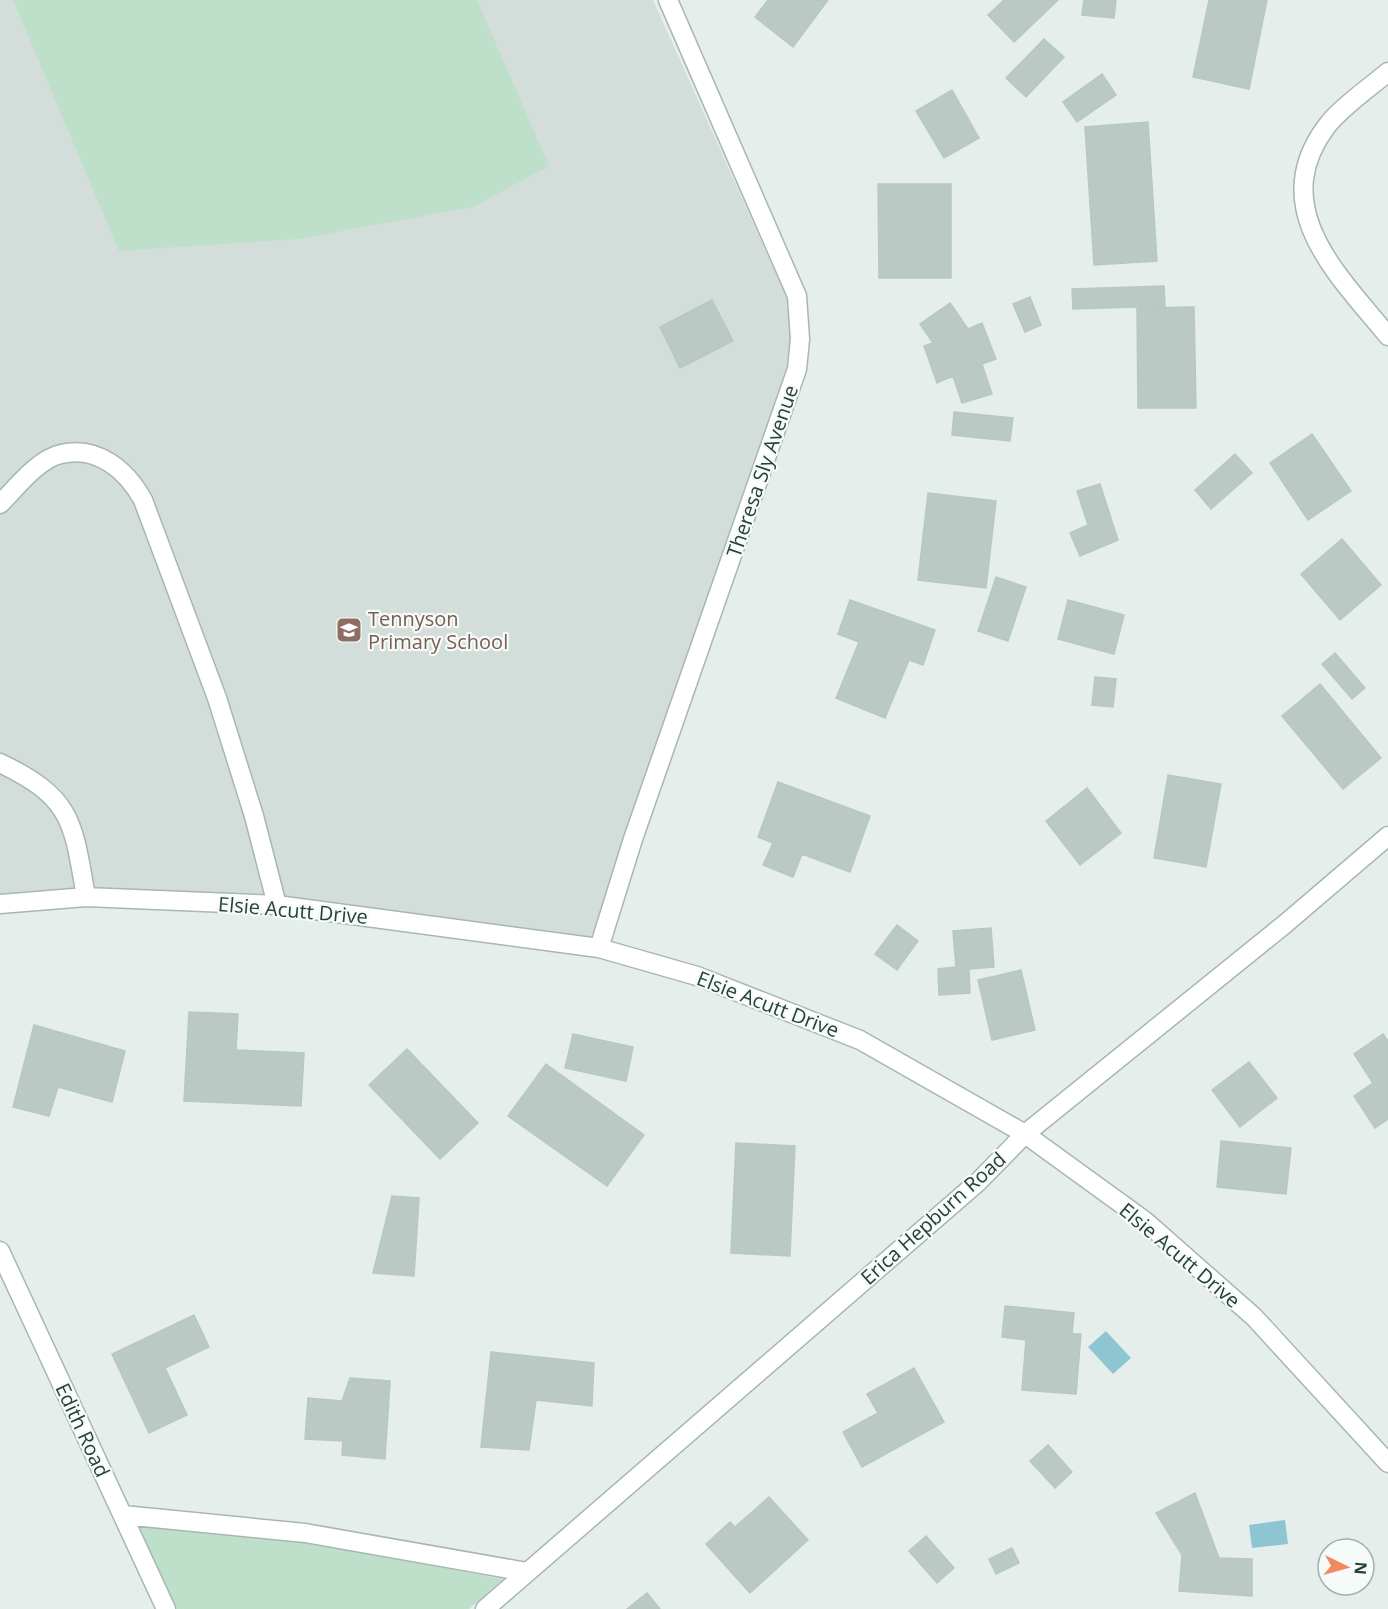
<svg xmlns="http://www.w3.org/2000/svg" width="1388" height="1609" viewBox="0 0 1388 1609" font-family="'Open Sans',sans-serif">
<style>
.built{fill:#d3deda}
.green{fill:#bedfc9}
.water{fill:#8dc5d3}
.building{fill:#bac9c4;stroke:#b7c8c2;stroke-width:1.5}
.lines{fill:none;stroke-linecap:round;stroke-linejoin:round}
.minor-casing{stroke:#a7b7b2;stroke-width:21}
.minor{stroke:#fff;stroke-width:18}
.labels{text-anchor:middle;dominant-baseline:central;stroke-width:4.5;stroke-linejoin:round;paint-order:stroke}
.street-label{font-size:20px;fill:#24413a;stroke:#f6faf8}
.education-label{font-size:20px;fill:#785e54;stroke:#f6faf8;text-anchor:start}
</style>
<rect width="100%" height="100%" fill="#e5eeeb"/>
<!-- built -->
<path class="built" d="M0 0H653L786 296 791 321V343L787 369 591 937 271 898H0Z"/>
<!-- green -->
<path class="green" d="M13 0H477L549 166 473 207 298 239 119 251Z
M138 1525 313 1544 503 1579 469 1609H177Z"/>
<!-- water -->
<path class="water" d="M1106 1331 1131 1358 1113 1374 1088 1347Z
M1285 1520 1288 1544 1252 1548 1249 1525Z"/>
<!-- building -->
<path class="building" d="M768 0H828L793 47 755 17Z
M1004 0H1058L1014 42 988 15Z
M1084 0H1116L1114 18 1082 15Z
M1209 0H1267L1249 89 1193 77Z
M1044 39 1064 57 1026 97 1006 78Z
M1102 74 1116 95 1077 122 1063 102Z
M952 90 979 138 944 158 916 111Z
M1148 122 1157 261 1094 265 1085 127Z
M878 184H951V278H879Z
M1164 286 1165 306 1073 309 1072 289Z
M1030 297 1041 325 1025 332 1013 304Z
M712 300 733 341 680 368 660 327Z
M950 303 968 329 982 323 996 359 982 364 992 394 962 403 953 376 937 383 924 346 933 343 920 324Z
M1194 307 1196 408H1138L1137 308Z
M954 412 1013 418 1010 441 952 435Z
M1312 434 1351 491 1308 520 1270 463Z
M1235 454 1252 473 1211 509 1195 490Z
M1100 484 1118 540 1080 556 1070 533 1088 525 1077 491Z
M928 493 996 501 986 588 918 580Z
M1342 539 1381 585 1340 620 1301 574Z
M996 577 1026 587 1008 641 978 631Z
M850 600 935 630 923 665 909 660 885 718 836 698 859 642 838 634Z
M1068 600 1124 615 1114 654 1058 639Z
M1335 653 1365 688 1352 699 1322 664Z
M1095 677 1116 679 1113 707 1092 705Z
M1320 684 1381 758 1343 789 1282 716Z
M1168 775 1221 784 1206 867 1154 858Z
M778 782 870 816 850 872 802 854 793 877 763 865 773 843 758 837Z
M1087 788 1121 833 1080 865 1046 821Z
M897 925 918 941 897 970 875 954Z
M991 928 994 967 969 969 970 993 939 995 938 969 956 967 953 931Z
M1021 970 1035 1030 992 1040 978 980Z
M189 1012 238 1014 236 1050 304 1053 301 1106 184 1101Z
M34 1025 125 1051 112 1102 58 1087 49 1116 13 1107Z
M573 1034 633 1047 626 1081 565 1068Z
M1383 1034 1388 1041V1119L1375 1128 1354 1096 1373 1083 1354 1054Z
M407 1049 478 1123 440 1159 369 1085Z
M1249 1062 1277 1098 1240 1127 1212 1090Z
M546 1064 644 1135 607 1186 508 1116Z
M1221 1141 1291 1148 1286 1194 1217 1187Z
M736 1143 795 1146 790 1256 731 1253Z
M392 1196 419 1198 414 1276 373 1273Z
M1005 1306 1074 1313 1072 1334H1081L1076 1394 1022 1390 1026 1340 1002 1337Z
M194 1315 209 1347 165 1368 187 1415 149 1433 112 1354Z
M491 1352 594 1363 592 1406 536 1400 529 1450 481 1447Z
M914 1368 944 1422 862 1467 843 1432 878 1413 867 1394Z
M350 1378 390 1381 385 1459 342 1455 343 1441 305 1439 308 1398 342 1401Z
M1048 1445 1072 1472 1055 1488 1030 1461Z
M1195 1493 1219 1558 1252 1559V1596L1179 1591 1182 1555 1156 1513Z
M769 1497 808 1540 750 1593 706 1544 730 1522 735 1527Z
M926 1536 954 1568 937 1583 909 1551Z
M1012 1548 1019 1563 996 1574 989 1559Z
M647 1593 660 1609H627Z"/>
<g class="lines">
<!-- minor casing -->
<g class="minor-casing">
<path id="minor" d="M1388 72C1369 88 1340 108 1326 127 1266 208 1339 276 1388 336
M0 504C16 488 38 459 61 454 98 445 127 471 143 500L217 698 254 816 277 905
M0 763C73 798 73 822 86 897
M0 904 86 897 277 905 599 948 697 976 860 1040 1025 1134 1145 1221 1254 1317 1388 1463
M599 948 633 839 797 369 800 339 797 296 668 0
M0 1251 166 1609
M123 1515 305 1533 527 1572
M485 1609 978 1182 1025 1134 1285 924 1388 836"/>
</g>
<!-- minor -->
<use href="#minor" class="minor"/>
</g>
<!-- icons -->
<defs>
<g id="school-square" transform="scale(1.35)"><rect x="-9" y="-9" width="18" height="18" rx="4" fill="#8d6e63" stroke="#f6faf8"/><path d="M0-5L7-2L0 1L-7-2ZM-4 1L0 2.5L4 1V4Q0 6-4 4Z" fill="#fff"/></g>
</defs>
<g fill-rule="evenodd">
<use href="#school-square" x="349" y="630"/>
</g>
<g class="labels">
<!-- street labels -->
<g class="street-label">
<text transform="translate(762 471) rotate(-71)">Theresa Sly Avenue</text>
<text transform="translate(293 910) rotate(5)">Elsie Acutt Drive</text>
<text transform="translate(768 1004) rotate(21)">Elsie Acutt Drive</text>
<text transform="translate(933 1218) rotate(-42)">Erica Hepburn Road</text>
<text transform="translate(1180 1255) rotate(40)">Elsie Acutt Drive</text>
<text transform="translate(83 1430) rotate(65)">Edith Road</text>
</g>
<!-- education labels -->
<g class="education-label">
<text x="368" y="618">Tennyson<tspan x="368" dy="23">Primary School</tspan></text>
</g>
</g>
<!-- north arrow -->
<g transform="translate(1346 1567) rotate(95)"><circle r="28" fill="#f6faf8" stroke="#a2b0ac" stroke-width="1.5"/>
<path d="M0-4.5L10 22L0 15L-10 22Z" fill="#f3895e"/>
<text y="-9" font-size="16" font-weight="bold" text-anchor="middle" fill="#24413a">N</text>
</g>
</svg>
